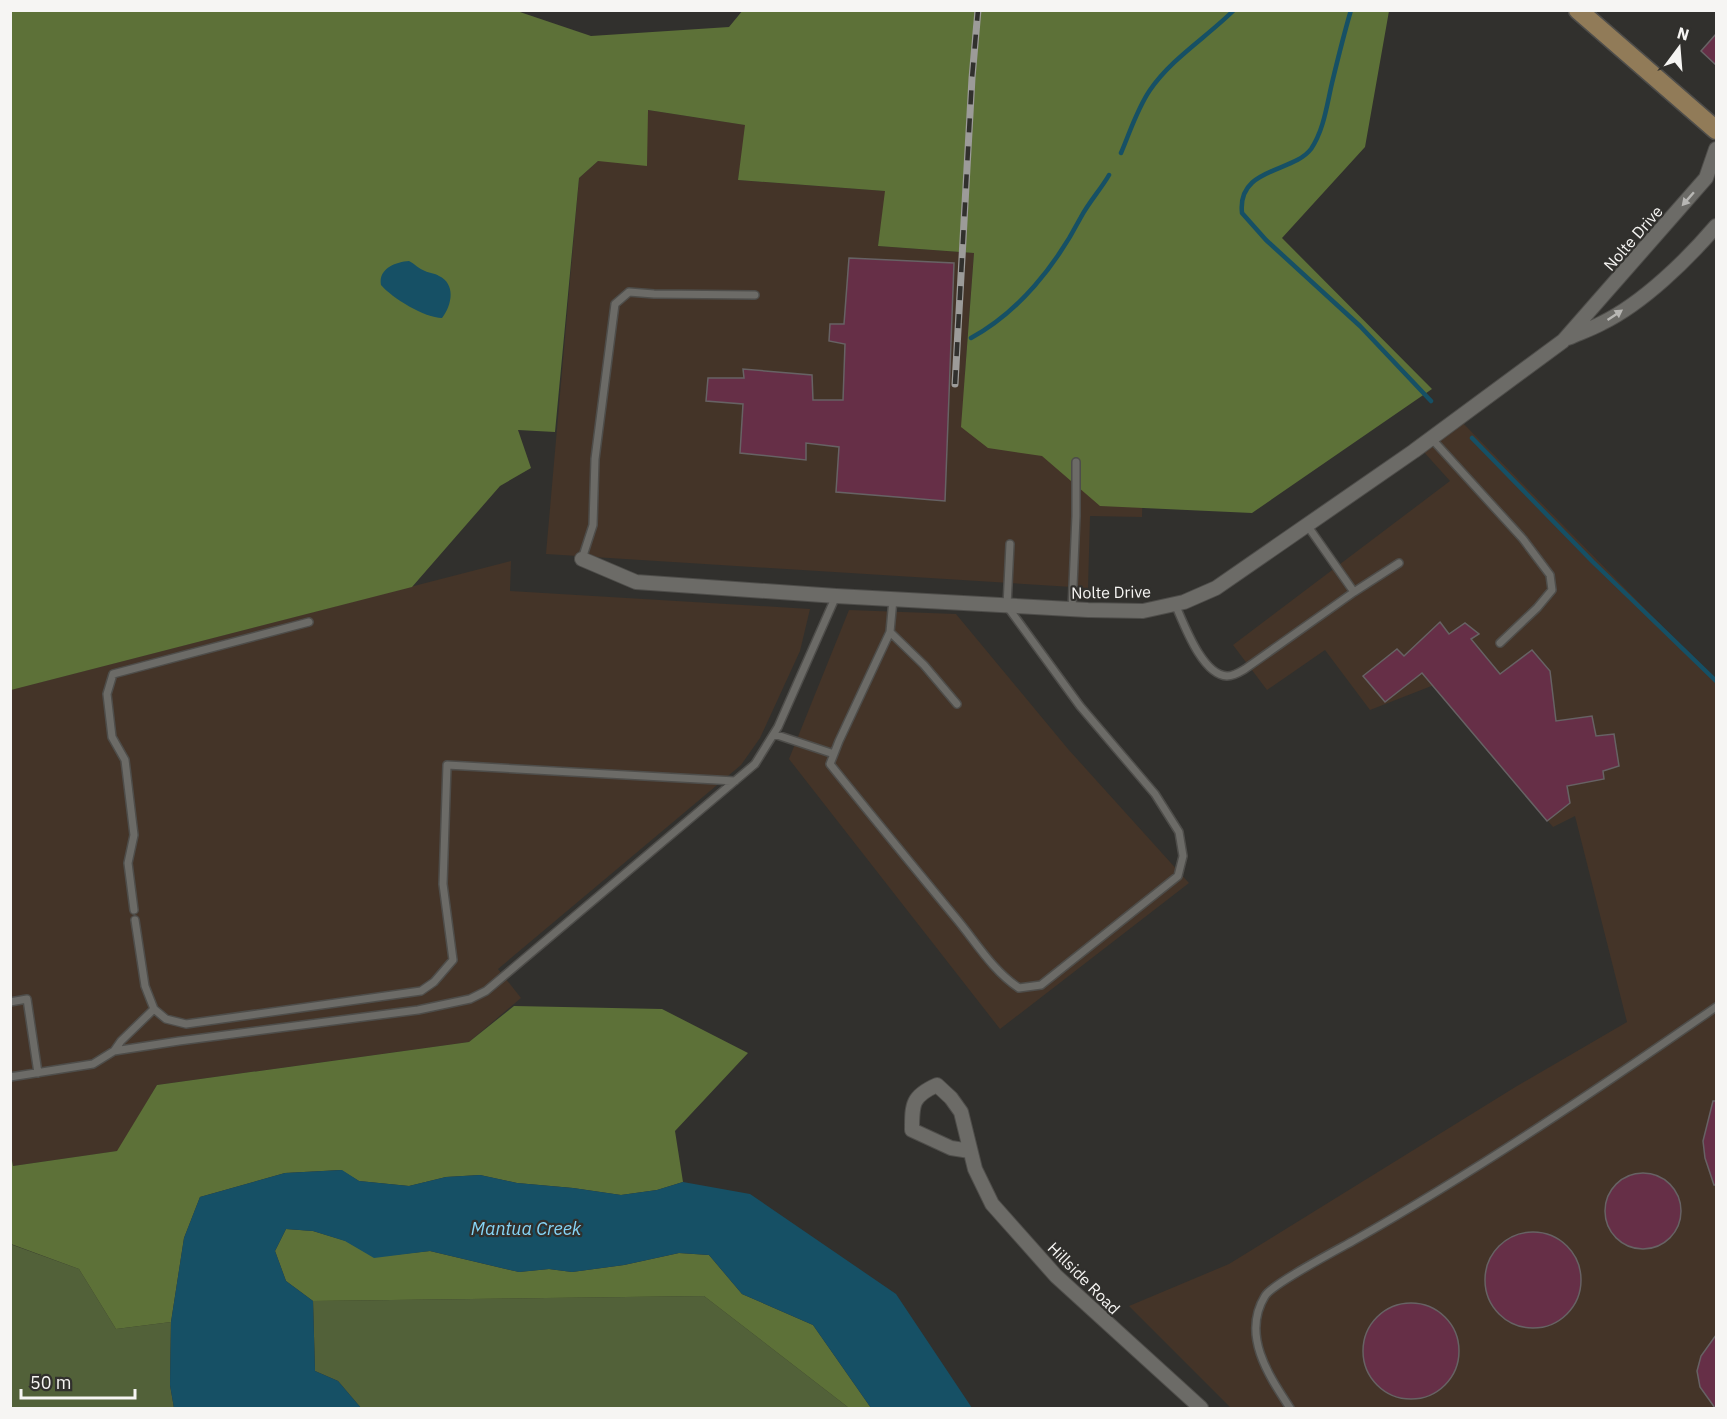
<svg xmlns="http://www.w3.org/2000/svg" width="1727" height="1419" viewBox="0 0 1727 1419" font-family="'IBM Plex Sans',sans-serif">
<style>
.industrial{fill:#443428}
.green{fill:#526139}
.forest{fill:#5d7138}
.water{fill:#165065}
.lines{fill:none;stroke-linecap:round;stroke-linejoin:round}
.stream{stroke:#165065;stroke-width:4.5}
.building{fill:#662f47;stroke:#676264;stroke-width:1.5}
.lane-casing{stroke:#4e4d4a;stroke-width:10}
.street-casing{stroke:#4e4d4a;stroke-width:16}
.secondary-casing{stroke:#4e4d4a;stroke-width:21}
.lane{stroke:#6c6b67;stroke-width:7}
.street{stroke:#6c6b67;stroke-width:14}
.secondary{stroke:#917b58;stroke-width:18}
.rail-casing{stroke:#9c9b99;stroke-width:7}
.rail{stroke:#31302d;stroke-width:4.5;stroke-dasharray:14;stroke-linecap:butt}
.oneway{fill:#b8b7b4}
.labels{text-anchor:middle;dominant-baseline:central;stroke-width:4.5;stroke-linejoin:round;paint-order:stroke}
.street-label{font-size:16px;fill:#f6f5f3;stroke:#31302d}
.water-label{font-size:18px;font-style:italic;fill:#86d5f7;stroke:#31302d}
</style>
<rect width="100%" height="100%" fill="#31302d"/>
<!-- industrial -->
<path class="industrial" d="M648 110 746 125 738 180 886 191 878 246 974 253 965 374 1144 427 1142 517 1090 516 1088 588 546 554 579 178 598 161Z
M1454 414 1716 681V1408H1231L1129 1306 1229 1264 1517 1086 1627 1022 1575 816 1553 827 1434 685 1370 710 1325 650 1267 690 1233 645 1450 481 1414 441Z
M511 561 510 591 810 609 800 651 760 738 741 765 498 969 521 998 469 1042 157 1085 118 1151 13 1166 10 1150V690Z
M849 610 956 614 1068 749 1189 883 1000 1029 789 759Z"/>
<!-- green -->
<path class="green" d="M10 1244 79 1269 116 1329 171 1322 170 1385 174 1408H11Z
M704 1296 849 1408H361L338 1381 315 1371 313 1301Z"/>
<!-- forest -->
<path class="forest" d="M514 10 591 36 729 27 743 10 1389 11 1365 147 1282 238 1432 389 1252 513 1100 506 1042 456 988 448 961 427 974 253 878 246 885 191 738 180 745 125 648 110 647 166 598 161 579 178 555 432 518 430 531 468 500 486 412 587 11 690V11Z
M514 1006 662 1009 748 1053 675 1131 683 1182 657 1190 621 1195 573 1188 517 1183 480 1175 446 1177 409 1186 359 1181 341 1170 285 1173 200 1197 184 1238 171 1322 116 1329 79 1269 11 1244 10 1150 13 1166 117 1151 157 1085 469 1042Z
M286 1229 313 1231 346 1241 374 1257 430 1251 519 1272 549 1269 572 1272 624 1265 679 1253 709 1255 742 1294 813 1325 871 1408H849L704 1296 313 1301 286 1281 275 1251Z"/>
<!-- water -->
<path class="water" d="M409 261C415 264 419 269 425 271 429 273 435 273 439 276 456 284 452 305 442 318 425 318 392 298 381 285 378 269 395 262 409 261Z
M342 1170 359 1181 409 1186 446 1177 480 1175 517 1183 573 1188 621 1195 657 1190 683 1182 750 1194 896 1294 972 1408H871L813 1325 742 1294 709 1255 679 1253 624 1265 572 1272 549 1269 519 1272 430 1251 374 1258 345 1241 313 1231 286 1229 275 1251 286 1281 313 1301 315 1371 338 1381 361 1408H174L170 1385 171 1322 184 1238 200 1197 285 1173Z"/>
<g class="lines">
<!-- stream -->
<path class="stream" d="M1351 10C1344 34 1338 58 1332 83 1327 104 1324 130 1311 149 1293 173 1237 167 1242 213L1266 240 1360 326 1431 401
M1121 153C1130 132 1137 109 1150 90 1172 58 1207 37 1234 10
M971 338C1019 312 1056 265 1081 217 1089 202 1101 189 1109 175
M1472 438 1593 562 1716 681"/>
</g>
<!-- building -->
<path class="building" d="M1716 34V65L1701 51Z
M849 258 954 263 945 501 836 492 839 447 806 443V460L740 453 743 404 706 401 708 378H744L743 369 812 375 813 400H843L845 344 829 341 830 324H844Z
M1440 622 1449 634 1465 623 1479 634 1471 639 1500 674 1532 650 1550 671 1556 721 1592 716 1596 736 1614 734 1619 766 1603 771 1604 779 1567 786 1570 803 1547 821 1422 673 1385 702 1363 676 1397 649 1404 656Z
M1713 1101H1716V1185H1714L1705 1158 1703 1141Z
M1605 1211a38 38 0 1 1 76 0a38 38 0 1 1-76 0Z
M1485 1280a48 48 0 1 1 96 0a48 48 0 1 1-96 0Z
M1363 1351a48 48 0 1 1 96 0a48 48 0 1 1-96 0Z
M1716 1335V1408H1715L1700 1387 1697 1371 1701 1356Z"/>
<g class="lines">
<!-- lane casing -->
<g class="lane-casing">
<path id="lane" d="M1431 438 1523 539 1550 575 1552 590 1537 608 1500 643
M1307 525 1354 592 1399 563
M582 559 593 525 595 459 615 304 629 292 654 294 755 295
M893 599 890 632 839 741 830 764C871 815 913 866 955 917 976 942 992 970 1019 988L1041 985 1178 876 1183 856 1179 832 1155 794 1080 706 1007 606 1010 544
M1175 604C1184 624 1202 675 1227 676 1234 676 1240 672 1245 669L1354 592
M1072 609 1076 516V462
M890 632 924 665 957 704
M774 734 834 754
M134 910 128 863 134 835 125 760 112 737 107 694 113 674 309 622
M135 920 145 986 154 1009
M10 1002 27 999 38 1073
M114 1051 121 1041 154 1009 166 1019 186 1024 421 991 434 982 453 960 443 884 447 765 735 781
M10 1077 93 1064 114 1051 179 1041 418 1010 470 999 486 991 755 764 778 727 836 596
M1290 1408C1269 1376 1241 1335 1265 1296 1272 1284 1337 1250 1353 1241 1478 1170 1598 1089 1716 1007"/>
</g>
<!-- street casing -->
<g class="street-casing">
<path id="street" d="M1568 338C1579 333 1591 329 1602 323 1643 303 1687 260 1716 226
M582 559 636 582 836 596 1088 610 1143 611 1184 602 1216 588 1414 451 1563 341 1706 178 1716 149
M970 1151 951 1148 912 1130C912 1104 912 1096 937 1085L951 1098 961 1112 975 1169 992 1204 1056 1276 1201 1408"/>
</g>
<!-- secondary casing -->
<g class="secondary-casing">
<path id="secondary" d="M1578 10 1716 130"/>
</g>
<!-- lane -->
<use href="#lane" class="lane"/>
<!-- street -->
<use href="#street" class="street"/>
<!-- secondary -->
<use href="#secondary" class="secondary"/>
<!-- rail casing -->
<g class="rail-casing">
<path id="rail" d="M955 384 972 78 978 10"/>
</g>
<!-- rail -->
<use href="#rail" class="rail"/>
</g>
<!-- one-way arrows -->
<defs><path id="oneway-solid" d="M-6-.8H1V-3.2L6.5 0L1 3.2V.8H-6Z" transform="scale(1.5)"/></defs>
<g class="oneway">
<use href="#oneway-solid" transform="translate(1688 199) rotate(131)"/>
<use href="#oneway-solid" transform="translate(1615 315) rotate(-34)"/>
</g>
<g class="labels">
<!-- street labels -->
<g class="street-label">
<text transform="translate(1633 238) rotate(-49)">Nolte Drive</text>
<text transform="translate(1111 592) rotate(-1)">Nolte Drive</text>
<text transform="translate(1084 1278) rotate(45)">Hillside Road</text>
</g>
<!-- water labels -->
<g class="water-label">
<text x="526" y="1228">Mantua Creek</text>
</g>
</g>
<!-- border -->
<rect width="1727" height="1419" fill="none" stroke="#f6f5f3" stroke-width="24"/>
<!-- north arrow -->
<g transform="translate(1679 48) rotate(16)" stroke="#31302d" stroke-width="4.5" paint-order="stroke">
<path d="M0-4.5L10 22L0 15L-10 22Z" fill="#f6f5f3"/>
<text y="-9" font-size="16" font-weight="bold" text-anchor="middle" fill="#f6f5f3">N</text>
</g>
<!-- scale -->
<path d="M21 1389v9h114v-9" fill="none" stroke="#f6f5f3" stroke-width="3"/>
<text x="30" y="1389" font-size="18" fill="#f6f5f3" stroke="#31302d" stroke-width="4.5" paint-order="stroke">50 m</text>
</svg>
